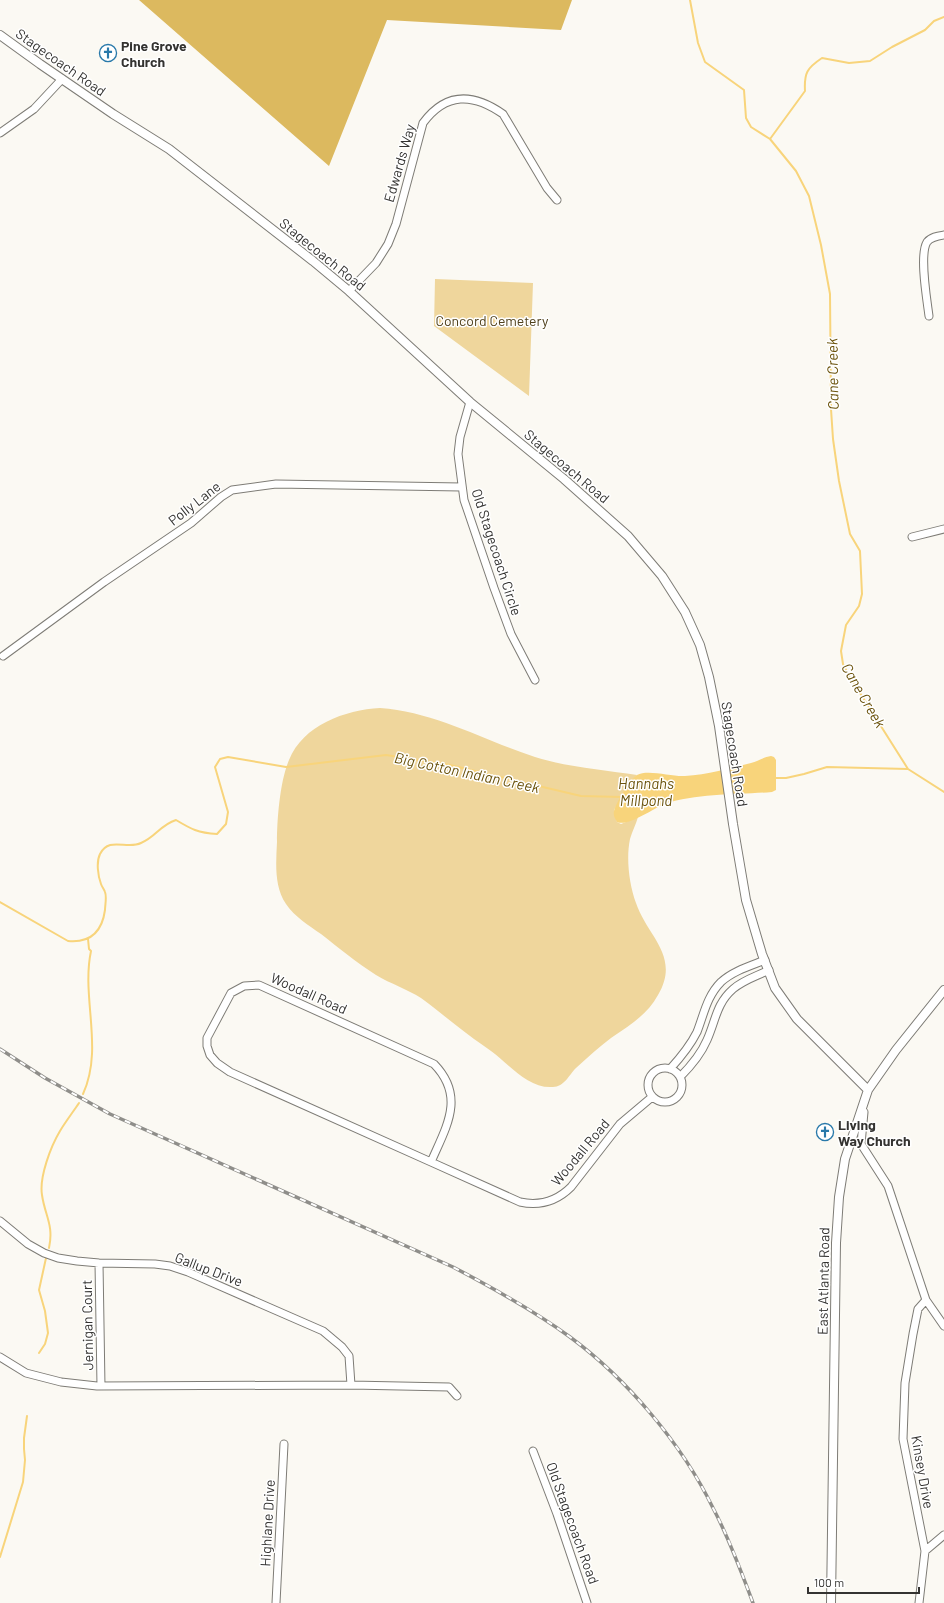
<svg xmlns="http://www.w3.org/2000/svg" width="944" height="1603" viewBox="0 0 944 1603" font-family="Barlow,sans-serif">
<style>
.green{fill:#efd69c}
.forest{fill:#dcb95f}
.water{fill:#f8d47b}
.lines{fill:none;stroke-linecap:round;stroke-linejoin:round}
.stream{stroke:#f8d47b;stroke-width:2}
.minor-casing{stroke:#7e7c76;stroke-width:9}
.tertiary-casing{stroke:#7e7c76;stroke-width:10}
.minor{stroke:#fff;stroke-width:7}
.tertiary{stroke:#fff;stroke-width:8}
.rail-casing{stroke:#8f8e8a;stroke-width:3.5}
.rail{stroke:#fff;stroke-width:2;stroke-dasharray:6;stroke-linecap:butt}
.labels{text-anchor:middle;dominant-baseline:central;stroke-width:3;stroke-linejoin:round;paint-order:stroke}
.poi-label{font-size:14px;font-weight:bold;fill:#343331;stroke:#fff;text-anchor:start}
.street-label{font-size:14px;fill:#343331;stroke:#fff}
.park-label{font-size:14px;fill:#50411b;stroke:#fff}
.water-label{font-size:15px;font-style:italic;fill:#6b530c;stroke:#fff}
</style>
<rect width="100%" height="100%" fill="#fbf9f3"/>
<!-- green -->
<path class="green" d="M435 279 533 283 529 396 434 326Z
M380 708C435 712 483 740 535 757 566 767 605 770 637 775L629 783 614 810 617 822 621 824 638 817C636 824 632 832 630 839 626 858 629 884 636 903 647 936 681 956 658 995 647 1015 630 1025 611 1038 599 1047 588 1057 576 1068 569 1075 564 1087 553 1087 528 1089 509 1064 491 1051 480 1043 468 1035 457 1026 445 1017 434 1007 421 998 407 989 391 984 376 975 357 963 339 948 321 934 308 925 295 917 286 904 274 886 276 863 277 842 277 819 280 781 289 760 303 725 345 710 380 708Z"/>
<!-- forest -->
<path class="forest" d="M139 0H572L561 30 387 20 329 166Z"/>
<!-- water -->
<path class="water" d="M771 756 774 757 776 760V790L772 792C738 795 697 793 665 804 652 809 628 827 617 822 615 818 613 816 614 811 616 803 630 779 637 775 648 769 672 777 685 776 707 775 730 768 751 763 758 761 764 757 771 756Z"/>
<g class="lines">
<!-- stream -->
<path class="stream" d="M690 0 698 43 705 62 744 90 746 118 751 127 770 139 796 171 809 196 821 245 830 294 831 409 833 439 839 481 850 534 860 551 862 594 859 606 846 625 841 651 843 664 848 674 908 769
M770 139 805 91C804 73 807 68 822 58L849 63 870 61 892 47 925 30 934 21 944 17
M773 778H786L804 774 827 767 908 769 944 792
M0 902 68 941C90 943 102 932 105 910 105 905 107 897 105 892 104 889 102 887 101 884 98 876 96 862 100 854 109 836 127 850 141 843 156 837 160 825 176 820 191 829 198 833 217 834L226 824 228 812 215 767 220 759 228 757 286 767 386 755 450 765 581 796 622 797
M83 1094C104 1048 81 998 91 951L89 949 88 939
M49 1248C54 1225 45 1216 42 1195 39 1177 51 1146 60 1131 66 1121 73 1112 79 1103
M39 1353 45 1344 48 1333 45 1311 39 1290 46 1258
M0 1557 23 1482 25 1460 24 1449V1438L27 1416"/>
<!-- minor casing -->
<g class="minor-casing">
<path id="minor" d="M0 133 34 109 62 79
M349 291 376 263 388 244 396 224 423 123C446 92 473 93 503 114L547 188 557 200
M929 316C927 300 919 255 927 242 931 237 938 236 944 235
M470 402 460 437 458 454 464 500 494 588 511 634 535 680
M912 537 944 529
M3 656 104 582 191 523 221 497 232 490 276 484 461 487
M648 1085a17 17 0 1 1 34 0a17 17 0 1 1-34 0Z
M670 1069C681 1057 690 1046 697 1032 704 1014 707 996 721 982 733 971 750 966 765 960
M680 1077C691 1066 701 1054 707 1040 716 1020 716 1004 733 989 743 980 757 976 769 970
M864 1112 861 1144 888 1186 926 1300 944 1326
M431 1162 230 1072 217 1063 210 1055 207 1046V1038L231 993 244 986 259 985 434 1064C466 1097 446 1127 431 1162L520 1202C539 1206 557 1201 571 1187L620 1124 652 1097
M0 1221 28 1244 44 1253 58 1258 77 1261 99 1263 155 1264 170 1266 188 1272 323 1331 342 1347 349 1356 351 1385
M99 1263 101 1386
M0 1357 26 1373 61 1382 97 1386 351 1385 449 1387 457 1396
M533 1451 557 1514 587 1603
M925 1551 944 1535
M276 1603 284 1444
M919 1603 925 1551 903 1439 905 1383 913 1334 918 1309 926 1300"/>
</g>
<!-- tertiary casing -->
<g class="tertiary-casing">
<path id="tertiary" d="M0 35 40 64 113 114 169 149 313 261 349 291 470 402 564 479 628 536 662 576 685 612 700 645 709 677 719 726 733 824 746 900 762 954 775 988 797 1019 868 1090
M831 1603 836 1243 839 1197 845 1159 868 1090 896 1050 944 990"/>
</g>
<!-- minor -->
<use href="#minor" class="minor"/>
<!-- tertiary -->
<use href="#tertiary" class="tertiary"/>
<!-- rail casing -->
<g class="rail-casing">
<path id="rail" d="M0 1049 45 1078 110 1114 453 1267C493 1288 533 1310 570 1337 627 1379 682 1444 713 1508 729 1538 741 1571 753 1603"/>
</g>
<!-- rail -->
<use href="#rail" class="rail"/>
</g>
<!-- icons -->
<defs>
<g id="church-ring" transform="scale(0.9)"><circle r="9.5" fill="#fff" stroke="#2979aa" stroke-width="1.5"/><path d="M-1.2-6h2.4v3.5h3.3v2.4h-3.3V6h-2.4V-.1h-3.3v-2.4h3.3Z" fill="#2979aa"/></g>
</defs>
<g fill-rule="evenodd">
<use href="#church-ring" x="108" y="53"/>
<use href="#church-ring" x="825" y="1132"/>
</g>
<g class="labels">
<!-- poi labels -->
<g class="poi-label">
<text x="121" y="45">Pine Grove<tspan x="121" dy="16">Church</tspan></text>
<text x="838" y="1124">Living<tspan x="838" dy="16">Way Church</tspan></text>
</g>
<!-- street labels -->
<g class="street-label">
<text transform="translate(61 62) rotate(35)">Stagecoach Road</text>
<text transform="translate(399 163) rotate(-74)">Edwards Way</text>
<text transform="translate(323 254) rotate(39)">Stagecoach Road</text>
<text transform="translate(567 466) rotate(40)">Stagecoach Road</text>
<text transform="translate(194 503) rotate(-38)">Polly Lane</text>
<text transform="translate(497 552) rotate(72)">Old Stagecoach Circle</text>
<text transform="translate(735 754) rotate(81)">Stagecoach Road</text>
<text transform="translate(309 993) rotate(24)">Woodall Road</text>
<text transform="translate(580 1152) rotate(-50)">Woodall Road</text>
<text transform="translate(209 1269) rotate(21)">Gallup Drive</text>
<text transform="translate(823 1281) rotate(-89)">East Atlanta Road</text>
<text transform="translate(87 1325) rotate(-91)">Jernigan Court</text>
<text transform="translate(923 1472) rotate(80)">Kinsey Drive</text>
<text transform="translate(267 1523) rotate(-87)">Highlane Drive</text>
<text transform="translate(573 1523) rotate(70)">Old Stagecoach Road</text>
</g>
<!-- park labels -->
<g class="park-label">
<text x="492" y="320">Concord Cemetery</text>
</g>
<!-- water labels -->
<g class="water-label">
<text transform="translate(832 374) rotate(-91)">Cane Creek</text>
<text transform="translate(864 695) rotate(60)">Cane Creek</text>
<text transform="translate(467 772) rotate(12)">Big Cotton Indian Creek</text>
<text x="646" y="783">Hannahs<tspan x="646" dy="17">Millpond</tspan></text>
</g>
</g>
<!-- scale -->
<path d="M808 1587v6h111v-6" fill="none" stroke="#343331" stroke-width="2"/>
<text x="814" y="1587" font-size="12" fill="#343331" stroke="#ffffff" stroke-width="3" paint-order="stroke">100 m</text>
</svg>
